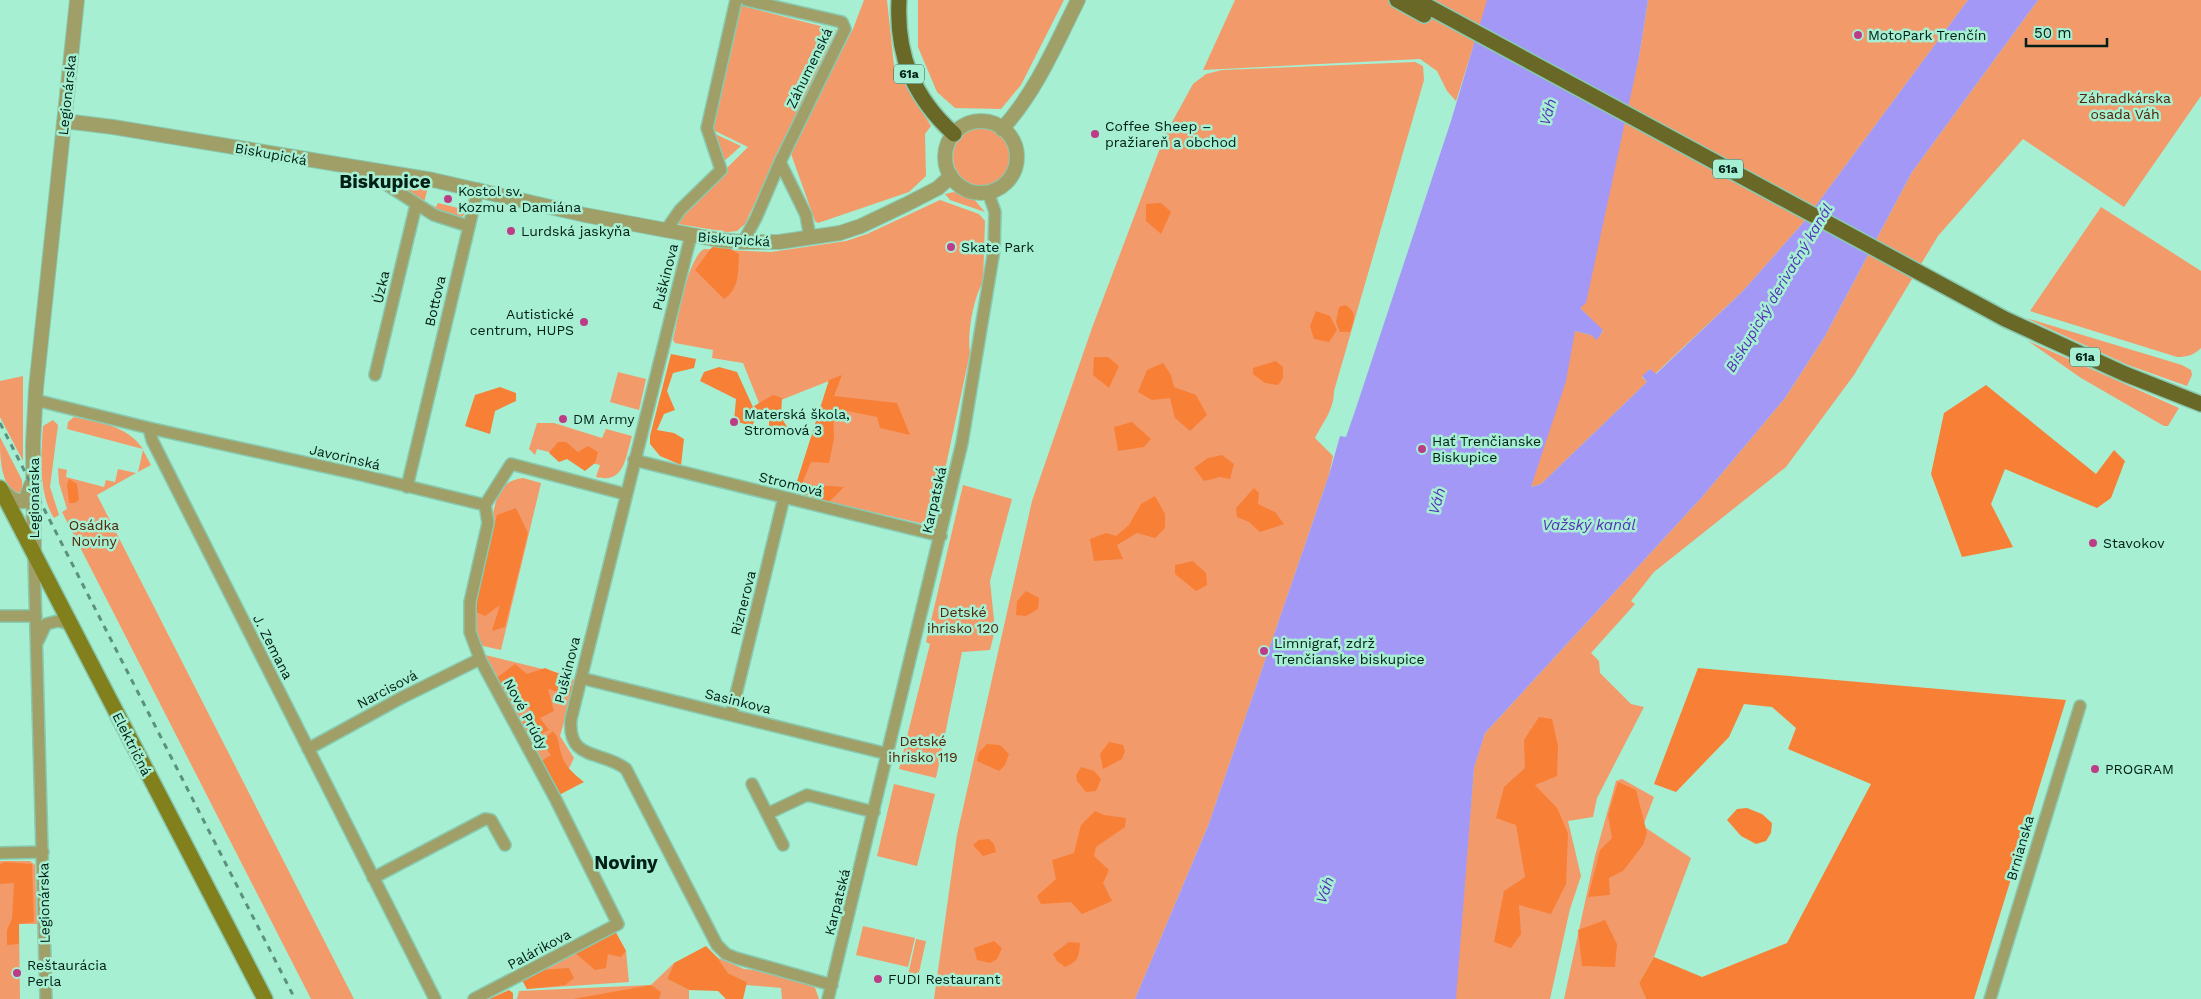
<svg xmlns="http://www.w3.org/2000/svg" width="2201" height="999" viewBox="0 0 2201 999" font-family="'Work Sans',sans-serif">
<style>
.green{fill:#f39a6b}
.forest{fill:#f87f36}
.water{fill:#a398f6}
.lines{fill:none;stroke-linecap:round;stroke-linejoin:round}
.minor-casing{stroke:#88cab0;stroke-width:14}
.tertiary-casing{stroke:#88cab0;stroke-width:16}
.secondary-casing{stroke:#88cab0;stroke-width:18}
.primary-casing{stroke:#88cab0;stroke-width:18}
.minor{stroke:#9f9f67;stroke-width:11}
.tertiary{stroke:#9f9f67;stroke-width:14}
.secondary{stroke:#82801d;stroke-width:15}
.primary{stroke:#6a6827;stroke-width:15}
.rail{stroke:#5c917d;stroke-width:3;stroke-dasharray:6 6;stroke-linecap:butt}
.poi-dot{fill:#bc3c88;stroke:#a6efd2;stroke-width:2}
.labels{text-anchor:middle;dominant-baseline:central;stroke-width:5;stroke-linejoin:round;paint-order:stroke}
.shield{fill:#a6efd2;stroke:#325d4e;stroke-width:1}
.shield-label{font-size:12px;font-weight:bold;fill:#011f16}
.poi-label{font-size:14px;fill:#011f16;stroke:#a6efd2;text-anchor:start}
.street-label{font-size:14px;fill:#011f16;stroke:#a6efd2}
.park-label{font-size:14px;fill:#532407;stroke:#a6efd2}
.water-label{font-size:15px;font-style:italic;fill:#5630b9;stroke:#a6efd2}
.district-label{font-size:19px;font-weight:bold;fill:#011f16;stroke:#a6efd2}
</style>
<rect width="100%" height="100%" fill="#a6efd2"/>
<!-- green -->
<path class="green" d="M864 0H887L894 66 931 126 925 134 926 176 909 192 818 223 815 221 790 151 853 29Z
M918 0H1064L1021 85 1001 109 955 108 937 92 918 47Z
M1235 0H1488L1456 101 1447 91 1437 71 1420 59 1203 70Z
M1648 0H1968L1803 223 1743 291 1655 374 1650 369 1642 377 1647 382 1541 484 1531 487 1575 331 1591 335 1597 339 1603 331 1580 308 1639 57Z
M2038 0H2201V96L2124 207 2023 139 1938 236 1854 375 1786 467 1654 572 1631 601 1635 604 1591 653 1599 661 1600 673 1631 704 1644 707 1597 798 1593 817 1568 821 1581 876 1570 909 1550 999H1455L1474 767 1485 733 1702 497 1785 398 1825 336 1912 172Z
M739 5 836 30 745 224 737 231 727 232 672 223 748 147 711 129Z
M1415 62 1423 66 1424 80 1334 391C1334 410 1323 422 1315 438L1333 456 1329 475 1208 826 1135 999H934L957 835 1032 501 1092 328 1165 135 1193 84 1206 74 1222 70Z
M953 157a29 29 0 1 1 58 0a29 29 0 1 1-58 0Z
M711 132 741 146 722 163Z
M384 181 428 187 424 203 436 207 438 203 458 208 461 213 467 211 462 217 422 205Z
M954 192 973 198 985 212 950 200 945 194Z
M940 200 979 214 985 221 983 282C973 299 967 334 970 353L933 526 829 502 794 491 829 381 761 408 743 363 712 358 713 350 675 343 673 340C678 320 687 259 704 249L771 252 846 241 867 234Z
M2101 207 2201 271V348C2194 355 2187 357 2177 357L2030 311Z
M2026 318 2182 365 2191 370 2192 375 2187 386 2128 365Z
M2028 341 2179 408 2168 426H2164L2081 378Z
M618 372 646 379 639 410 610 402Z
M23 376V461L0 417V381Z
M74 417C100 423 127 425 143 449L67 429 68 422Z
M53 420 58 425 50 487 59 515 54 518C38 493 41 455 43 426Z
M537 423H554L602 438 606 429 632 436C625 458 625 484 596 477L600 465 537 449 535 455 529 449Z
M0 437 22 480V493L18 496C0 484 0 457 0 437Z
M143 450 151 465 138 472Z
M58 468 67 470 66 477 104 487 106 480 115 482 118 469 136 473 97 495 354 999H311L62 512 67 509 59 483Z
M523 478 541 483 501 650 474 644 469 612 496 501C502 487 507 480 523 478Z
M963 485 1012 499 990 581 995 630 990 650 962 652 936 778 899 769 930 644 926 642Z
M481 654 571 676 575 682 560 736 574 758 558 791Z
M1622 779 1654 797 1643 826 1691 858 1654 957 1639 983 1646 999H1564L1595 856 1616 781Z
M894 784 935 794 917 866 877 856Z
M0 861H30L35 865 37 924H19L20 999H0Z
M863 926 915 938 908 967 856 955Z
M614 929 626 951 629 982 527 989 521 978Z
M916 939 926 941 918 977 908 975Z
M718 958 744 969 764 971 810 985 815 988 819 999H782L781 988 746 985 747 982 728 973Z
M674 963 667 979 689 990V999H517L519 991 651 985Z"/>
<!-- forest -->
<path class="forest" d="M1161 203 1171 212 1161 234 1146 221V204Z
M726 246 739 254C738 271 740 289 724 299L695 270 712 247Z
M1345 305C1358 312 1354 320 1350 332H1340L1336 322 1339 307Z
M1316 311 1330 316 1337 330 1329 342 1314 339 1310 326Z
M671 354 696 359 694 368 673 373 667 391 675 410 664 414 657 430 674 433 684 439 681 465 660 456 650 444V436Z
M1094 357H1108L1119 366 1109 388 1093 375Z
M1276 361 1283 367V378L1278 385 1265 383 1253 374V368Z
M1163 363 1171 375 1174 387 1196 395 1207 415 1190 431 1175 418 1170 398 1152 400 1138 392 1147 370Z
M719 367 737 372 757 416 752 426 734 421 736 399 700 381 704 372Z
M842 375 834 396 897 403 910 435 880 428 877 417 833 408 834 439 829 463 811 462 802 484 844 487 829 502 794 491 829 380Z
M1986 385 2096 474 2114 450 2125 461 2111 498 2097 508 2005 469 1991 504 2013 547 1962 557 1931 474 1944 413Z
M500 387 516 393V401L495 411 490 434 465 426 475 395Z
M773 395 782 398 781 417 792 435 768 434 770 414H758L754 406Z
M1132 422 1151 439 1144 447 1118 451 1114 427Z
M558 442H566L578 452 588 446 598 452 595 463 585 471 567 459 559 462 549 453Z
M1222 455 1234 464 1230 479 1220 477 1204 481 1194 468 1208 458Z
M69 479 77 484 79 500 75 503H69L67 485Z
M1254 488 1259 493 1258 504 1275 512 1284 524 1260 532 1249 522 1237 517 1236 508Z
M1155 496 1165 514V528L1155 538 1137 533 1117 545 1123 559 1094 561 1090 539 1106 533 1116 536 1129 525 1141 504Z
M516 508 528 533 505 627 492 631 500 605 485 616 472 610 497 515Z
M1193 561 1206 573 1207 585 1196 591 1175 574V565Z
M1026 591 1039 598 1038 609 1026 616 1016 615 1017 601Z
M515 664 527 674 545 668 571 679 572 696 548 689 554 711 540 718 549 730 525 740 518 731 531 710 520 700 505 704 495 679Z
M1698 668 2066 700 1974 999H1646L1639 983 1654 957 1702 977 1787 943 1871 784 1788 749 1796 728 1772 707 1744 704 1729 737 1676 792 1654 784Z
M1539 717 1552 719 1558 746 1557 776 1535 785 1557 808 1568 833 1566 884 1551 914 1519 905 1521 934 1511 948 1494 942 1504 891 1525 877 1516 825 1496 818 1504 787 1525 768 1524 740Z
M553 731C560 739 558 744 561 753 564 766 574 774 584 782L557 796 538 763 551 755 541 742Z
M1109 742 1123 745 1125 751 1122 759 1103 769 1100 754Z
M987 744 1000 745 1009 754 1005 765 999 771 977 761 979 752Z
M1081 767 1094 771 1101 779 1096 791 1086 792 1077 781 1076 775Z
M1618 782 1636 790 1647 833 1643 845 1623 871 1609 878 1610 895 1588 897 1600 850 1612 838 1608 815Z
M1747 808 1762 814 1772 823 1771 833 1766 841 1756 844 1741 836 1727 820 1737 809Z
M1095 811 1104 815 1126 818 1125 827 1096 847 1094 856 1109 870 1103 883 1112 901 1082 914 1071 902 1041 904 1037 896 1056 879 1052 860 1074 853 1081 825Z
M989 839 994 844 996 852 983 856 973 845 979 840Z
M5 862 32 864 34 922 19 924V944L7 945V930L12 919 14 883 0 884V864Z
M1605 920 1617 944 1615 967 1582 966 1578 930Z
M614 929 626 951 621 957 608 954 606 968 595 970 574 952Z
M994 941 1002 948 997 959 990 963 977 960 974 948Z
M1069 942 1080 943C1079 957 1078 962 1065 967L1057 961 1053 954Z
M706 946 718 958 728 973 747 982 743 999H726L718 991 689 990 667 979 674 963Z
M569 968 574 978 565 985 527 989 521 978 537 970Z
M651 985 661 992 659 999H573Z
M509 990 513 993V999H489Z"/>
<!-- water -->
<path class="water" d="M1487 0H1648L1639 57 1586 303 1580 308 1603 330 1597 340 1591 335 1575 331 1566 381 1531 487 1541 484 1647 382 1642 376 1650 369 1656 374 1743 291 1803 223 1968 0H2038L1912 172 1825 336 1785 398 1702 497 1485 733 1474 768 1456 999H1135L1208 826 1329 475 1340 436 1346 437 1356 408 1451 121Z"/>
<g class="lines">
<!-- minor casing -->
<g class="minor-casing">
<path id="minor" d="M780 162 806 215 810 238
M380 172 381 179 384 183 434 215 468 226
M666 230 680 210 721 170 707 128 736 0
M691 235 571 719C567 762 603 750 626 769L717 945 726 954 736 958 832 985
M743 242 756 218 780 162 845 29 842 22 746 0
M375 375 416 205
M35 400 149 428 353 473 485 505 511 464 625 494
M149 428 152 440 435 999
M634 460 941 536
M407 487 478 189
M34 556 46 999
M0 616H36
M38 641 46 624 58 621 70 624
M581 678 888 754
M731 715 784 497
M308 749 401 698 480 659
M752 784 783 845
M767 814 807 795 874 812
M0 853 43 852
M373 878 485 819 491 820 505 845
M474 999 618 924 556 800 480 659 470 632V602L488 523 485 505
M828 999 962 443 994 250 995 212 988 192
M1990 999 2080 706"/>
</g>
<!-- tertiary casing -->
<g class="tertiary-casing">
<path id="tertiary" d="M64 121 113 127 433 180 585 215 719 240 743 242H779L840 233 861 226 907 204 938 188 951 176
M945 157a36 36 0 1 1 72 0a36 36 0 1 1-72 0Z
M1002 129C1036 92 1056 44 1078 0
M1 489C8 496 15 503 25 501L31 485
M34 551 33 444 36 388 77 0"/>
</g>
<!-- secondary casing -->
<g class="secondary-casing">
<path id="secondary" d="M0 488 265 999"/>
</g>
<!-- primary casing -->
<g class="primary-casing">
<path id="primary" d="M899 0C896 55 913 97 954 134
M1397 0 1424 15
M1416 0 2005 319 2125 374 2201 404"/>
</g>
<!-- minor -->
<use href="#minor" class="minor"/>
<!-- tertiary -->
<use href="#tertiary" class="tertiary"/>
<!-- secondary -->
<use href="#secondary" class="secondary"/>
<!-- primary -->
<use href="#primary" class="primary"/>
<!-- rail -->
<path class="rail" d="M0 423 295 999"/>
</g>
<!-- markers -->
<g class="poi-dot">
<circle cx="1858" cy="35" r="5"/>
<circle cx="1095" cy="134" r="5"/>
<circle cx="448" cy="199" r="5"/>
<circle cx="511" cy="231" r="5"/>
<circle cx="951" cy="247" r="5"/>
<circle cx="584" cy="322" r="5"/>
<circle cx="563" cy="419" r="5"/>
<circle cx="734" cy="422" r="5"/>
<circle cx="1422" cy="449" r="5"/>
<circle cx="2093" cy="543" r="5"/>
<circle cx="1264" cy="651" r="5"/>
<circle cx="2095" cy="769" r="5"/>
<circle cx="17" cy="973" r="5"/>
<circle cx="878" cy="979" r="5"/>
</g>
<g class="labels">
<!-- shield labels -->
<g class="shield">
<rect x="894" y="64.5" width="30" height="19" rx="4"/>
<rect x="1713" y="159.5" width="30" height="19" rx="4"/>
<rect x="2070" y="347.5" width="30" height="19" rx="4"/>
</g>
<g class="shield-label">
<text x="909" y="74">61a</text>
<text x="1728" y="169">61a</text>
<text x="2085" y="357">61a</text>
</g>
<!-- poi labels -->
<g class="poi-label">
<text x="1868" y="35">MotoPark Trenčín</text>
<text x="1105" y="126">Coffee Sheep –<tspan x="1105" dy="16">pražiareň a obchod</tspan></text>
<text x="458" y="191">Kostol sv.<tspan x="458" dy="16">Kozmu a Damiána</tspan></text>
<text x="521" y="231">Lurdská jaskyňa</text>
<text x="961" y="247">Skate Park</text>
<text x="574" y="314" text-anchor="end">Autistické<tspan x="574" dy="16">centrum, HUPS</tspan></text>
<text x="744" y="414">Materská škola,<tspan x="744" dy="16">Stromová 3</tspan></text>
<text x="573" y="419">DM Army</text>
<text x="1432" y="441">Hať Trenčianske<tspan x="1432" dy="16">Biskupice</tspan></text>
<text x="2103" y="543">Stavokov</text>
<text x="1274" y="643">Limnigraf, zdrž<tspan x="1274" dy="16">Trenčianske biskupice</tspan></text>
<text x="2105" y="769">PROGRAM</text>
<text x="27" y="965">Reštaurácia<tspan x="27" dy="16">Perla</tspan></text>
<text x="888" y="979">FUDI Restaurant</text>
</g>
<!-- street labels -->
<g class="street-label">
<text transform="translate(809 68) rotate(-64)">Záhumenská</text>
<text transform="translate(67 95) rotate(-84)">Legionárska</text>
<text transform="translate(271 154) rotate(10)">Biskupická</text>
<text transform="translate(734 239) rotate(4)">Biskupická</text>
<text transform="translate(665 277) rotate(-76)">Puškinova</text>
<text transform="translate(381 287) rotate(-77)">Úzka</text>
<text transform="translate(435 301) rotate(-77)">Bottova</text>
<text transform="translate(345 457) rotate(13)">Javorinská</text>
<text transform="translate(791 484) rotate(14)">Stromová</text>
<text transform="translate(34 498) rotate(-90)">Legionárska</text>
<text transform="translate(934 500) rotate(-77)">Karpatská</text>
<text transform="translate(743 603) rotate(-76)">Riznerova</text>
<text transform="translate(273 647) rotate(63)">J. Zemana</text>
<text transform="translate(567 670) rotate(-76)">Puškinova</text>
<text transform="translate(387 689) rotate(-28)">Narcisová</text>
<text transform="translate(738 701) rotate(14)">Sasinkova</text>
<text transform="translate(526 714) rotate(62)">Nové Prúdy</text>
<text transform="translate(132 744) rotate(63)">Električná</text>
<text transform="translate(2020 848) rotate(-74)">Brnianska</text>
<text transform="translate(837 902) rotate(-76)">Karpatská</text>
<text transform="translate(44 903) rotate(-91)">Legionárska</text>
<text transform="translate(539 949) rotate(-28)">Palárikova</text>
</g>
<!-- park labels -->
<g class="park-label">
<text x="2125" y="98">Záhradkárska<tspan x="2125" dy="16">osada Váh</tspan></text>
<text x="94" y="525">Osádka<tspan x="94" dy="16">Noviny</tspan></text>
<text x="963" y="612">Detské<tspan x="963" dy="16">ihrisko 120</tspan></text>
<text x="923" y="741">Detské<tspan x="923" dy="16">ihrisko 119</tspan></text>
</g>
<!-- water labels -->
<g class="water-label">
<text transform="translate(1548 112) rotate(-74)">Váh</text>
<text transform="translate(1779 288) rotate(-59)">Biskupický derivačný kanál</text>
<text transform="translate(1437 501) rotate(-74)">Váh</text>
<text x="1589" y="525">Važský kanál</text>
<text transform="translate(1325 890) rotate(-71)">Váh</text>
</g>
<!-- district labels -->
<g class="district-label">
<text x="385" y="181">Biskupice</text>
<text x="626" y="862">Noviny</text>
</g>
</g>
<!-- scale -->
<path d="M2026 38v8h81v-8" fill="none" stroke="#011f16" stroke-width="2.5"/>
<text x="2034" y="38" font-size="15" fill="#011f16" stroke="#a6efd2" stroke-width="4" paint-order="stroke">50 m</text>
</svg>
